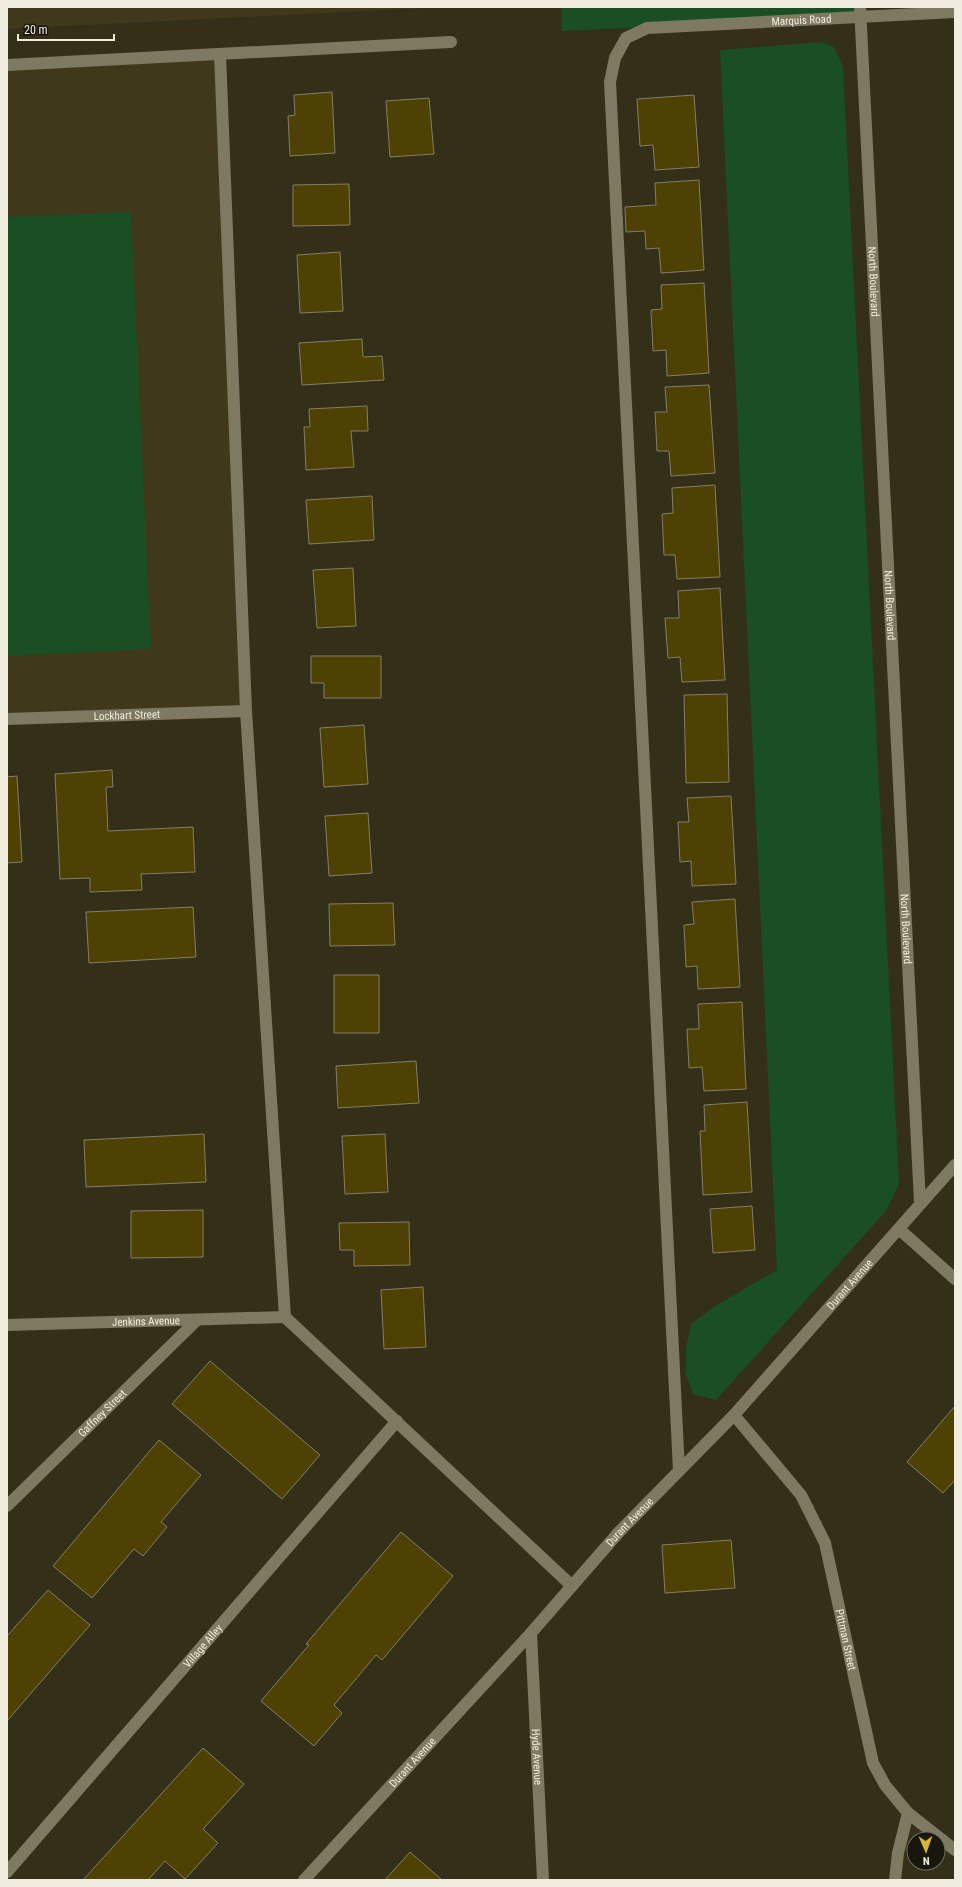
<svg xmlns="http://www.w3.org/2000/svg" width="962" height="1887" viewBox="0 0 962 1887" font-family="'Roboto Condensed',sans-serif">
<style>
.built{fill:#3f381b}
.green{fill:#1a4e24}
.building{fill:#4d4103;stroke:#847f66}
.lines{fill:none;stroke-linecap:round;stroke-linejoin:round}
.minor{stroke:#7e7961;stroke-width:12}
.labels{text-anchor:middle;dominant-baseline:central;stroke-width:4;stroke-linejoin:round;paint-order:stroke}
.street-label{font-size:11px;fill:#f0eddf;stroke:#19170d}
</style>
<rect width="100%" height="100%" fill="#342f19"/>
<!-- built -->
<path class="built" d="M7 7H446L7 29Z
M220 54 246 711 7 719V65Z"/>
<!-- green -->
<path class="green" d="M561 7H860L861 17 562 31Z
M821 42 834 47 843 67 899 1184 886 1211 716 1400 693 1394 686 1375V1348L691 1324 715 1306 777 1270 720 50Z
M131 212 151 649 7 656V217Z"/>
<!-- building -->
<path class="building" d="M332 92 335 153 290 156 288 116 295 115 294 95Z
M694 95 699 167 655 170 653 145 640 146 637 99Z
M429 98 434 154 390 157 386 101Z
M699 180 704 270 661 273 659 248 646 249 645 231 626 232 625 207 656 205 655 183Z
M349 184 350 225 293 226V185Z
M340 252 343 311 300 313 297 255Z
M704 283 709 373 667 376 666 350 653 351 651 310 662 309 661 285Z
M362 339 363 357 382 356 384 380 302 385 299 343Z
M709 385 715 473 671 476 669 451H657L655 412H667L665 387Z
M367 406 368 431H351L354 467 306 470 304 427H310L309 409Z
M715 485 720 577 677 579 675 555H664L662 514 673 513 672 488Z
M372 496 374 540 309 544 306 500Z
M353 568 356 626 317 628 313 570Z
M720 588 725 680 682 682 680 657 668 658 665 618H679L678 591Z
M311 656H381V698H324V683H311Z
M727 694 729 782 686 783 684 695Z
M364 725 368 784 324 787 320 728Z
M112 770 113 787H106L108 831 193 827 195 872 141 874 142 890 90 892V878L60 879 55 774Z
M17 776 22 862 7 863V777Z
M731 796 736 884 692 886 691 861 680 862 678 822H689L687 798Z
M368 813 372 873 329 876 325 816Z
M735 899 740 987 698 989 697 966 686 967 684 925 694 924 692 902Z
M393 903 395 945 330 946 329 904Z
M193 907 196 957 89 963 86 912Z
M334 975H379V1033H334Z
M742 1002 746 1089 704 1091 702 1067 689 1068 687 1029H699L698 1004Z
M416 1061 419 1103 338 1108 336 1066Z
M747 1102 752 1192 703 1195 700 1131H705L704 1105Z
M204 1134 206 1182 86 1187 84 1140Z
M385 1134 388 1192 345 1194 342 1136Z
M752 1206 755 1250 713 1253 710 1209Z
M203 1210V1257L131 1258V1211Z
M409 1222 410 1265 354 1266V1250H340L339 1223Z
M423 1287 426 1347 384 1349 381 1290Z
M210 1361 320 1455 282 1499 172 1404Z
M955 1406V1480L943 1493 907 1462Z
M159 1440 201 1475 161 1522 167 1527 143 1556 134 1549 92 1598 53 1566Z
M401 1532 453 1576 382 1660 376 1655 334 1705 342 1713 314 1746 261 1701 309 1645 306 1644Z
M731 1540 735 1588 665 1593 662 1545Z
M48 1590 90 1625 7 1721V1636Z
M203 1748 244 1784 203 1829 218 1843 185 1879 165 1861 148 1880H83Z
M410 1852 442 1880H385Z"/>
<g class="lines">
<!-- minor -->
<g class="minor">
<path id="s1" d="M860 7 920 1203"/>
<path d="M220 54 246 711 285 1317 572 1586"/>
<path d="M7 65 451 42"/>
<path id="s2" d="M7 719 246 711"/>
<path d="M899 1229 955 1279"/>
<path id="s3" d="M7 1325 285 1317"/>
<path id="s4" d="M734 1415 801 1495 825 1543 873 1763 885 1785 908 1813 898 1853 895 1880"/>
<path id="s5" d="M679 1471 610 82 615 58 626 38 647 28 955 12"/>
<path id="s6" d="M7 1506 197 1320"/>
<path id="s7" d="M531 1633 543 1880"/>
<path d="M908 1813 955 1850"/>
<path id="s8" d="M7 1872 397 1421"/>
<path id="s9" d="M304 1880 531 1633 619 1532 734 1415 955 1165"/>
</g>
</g>
<g class="labels">
<!-- street labels -->
<g class="street-label">
<text stroke="none"><textPath href="#s5" startOffset="1616">Marquis Road</textPath></text>
<text stroke="none"><textPath href="#s1" startOffset="275">North Boulevard</textPath></text>
<text stroke="none"><textPath href="#s1" startOffset="599">North Boulevard</textPath></text>
<text stroke="none"><textPath href="#s2" startOffset="120">Lockhart Street</textPath></text>
<text stroke="none"><textPath href="#s1" startOffset="923">North Boulevard</textPath></text>
<text stroke="none"><textPath href="#s9" startOffset="808">Durant Avenue</textPath></text>
<text stroke="none"><textPath href="#s3" startOffset="139">Jenkins Avenue</textPath></text>
<text stroke="none"><textPath href="#s6" startOffset="133">Gaffney Street</textPath></text>
<text stroke="none"><textPath href="#s9" startOffset="484">Durant Avenue</textPath></text>
<text stroke="none"><textPath href="#s4" startOffset="257">Pittman Street</textPath></text>
<text stroke="none"><textPath href="#s8" startOffset="299">Village Alley</textPath></text>
<text stroke="none"><textPath href="#s7" startOffset="124">Hyde Avenue</textPath></text>
<text stroke="none"><textPath href="#s9" startOffset="160">Durant Avenue</textPath></text>
</g>
</g>
<!-- border -->
<rect width="962" height="1887" fill="none" stroke="#f0eddf" stroke-width="16"/>
<!-- north arrow -->
<g transform="translate(926 1851) rotate(178)"><circle r="19" fill="#19170d" stroke="#6f6d61"/>
<path d="M0-3L7 15L0 10L-7 15Z" fill="#d3b635"/>
<text y="-6" font-size="11" font-weight="bold" text-anchor="middle" fill="#f0eddf">N</text>
</g>
<!-- scale -->
<path d="M18 34v6h96v-6" fill="none" stroke="#f0eddf" stroke-width="2"/>
<text x="24" y="34" font-size="12" fill="#f0eddf" stroke="#19170d" stroke-width="3" paint-order="stroke">20 m</text>
</svg>
